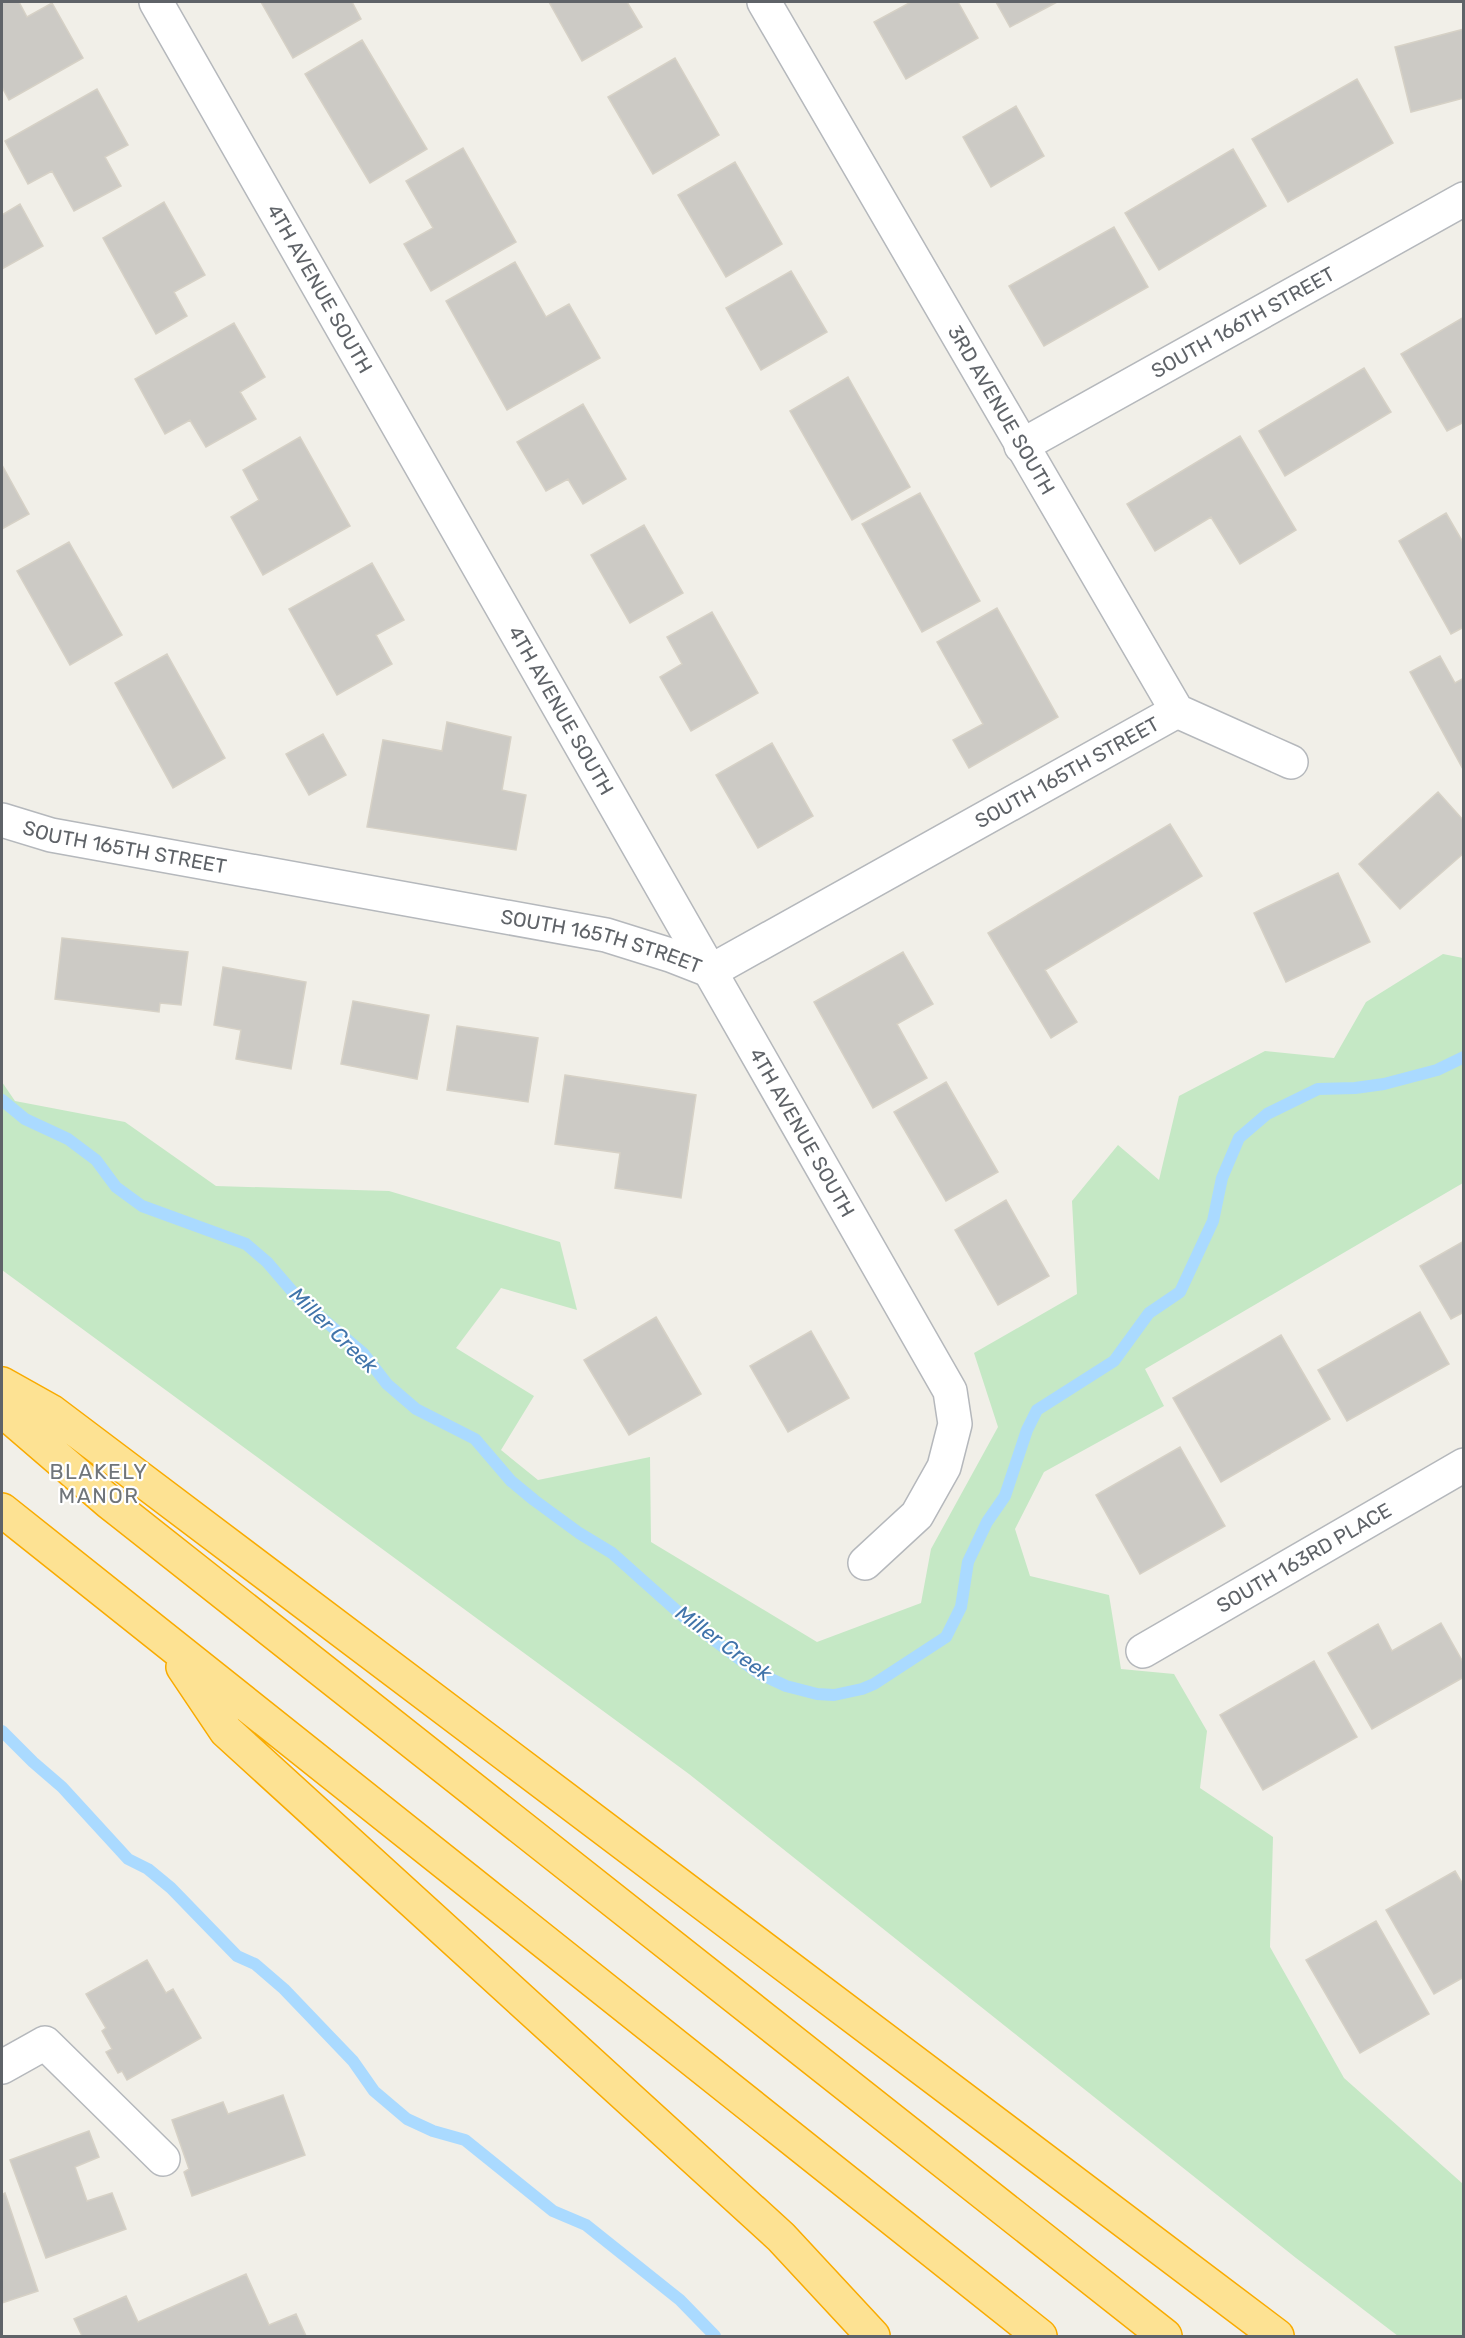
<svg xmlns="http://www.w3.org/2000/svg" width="1465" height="2338" viewBox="0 0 1465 2338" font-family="Rubik,sans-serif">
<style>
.green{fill:#c5e8c5}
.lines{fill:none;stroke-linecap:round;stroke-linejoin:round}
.stream{stroke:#aadaff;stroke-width:12}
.building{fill:#cccac5;stroke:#d6d1c6;stroke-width:1.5}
.minor-casing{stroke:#b5b8bc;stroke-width:36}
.highway-casing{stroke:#f9ab00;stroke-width:36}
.minor{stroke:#fff;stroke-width:33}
.highway{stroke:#fde293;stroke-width:33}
.labels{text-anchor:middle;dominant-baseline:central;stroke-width:4.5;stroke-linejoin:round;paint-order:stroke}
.street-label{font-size:20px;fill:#5f6368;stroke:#fff}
.water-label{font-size:21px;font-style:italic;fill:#4174aa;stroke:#fff}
.neighbourhood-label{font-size:21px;letter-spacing:1.5px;fill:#70757a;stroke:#fff}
</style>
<rect width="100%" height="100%" fill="#f1efe8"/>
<!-- green -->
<path class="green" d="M1443 954 1463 958V1183L1145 1369 1164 1406 1044 1472 1015 1529 1030 1576 1109 1595 1121 1669 1174 1674 1207 1731 1200 1788 1273 1837 1270 1947 1344 2078 1463 2184V2336H1398L1296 2258 689 1774 2 1270V1082L15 1101 125 1122 216 1186 389 1191 560 1242 577 1310 501 1288 456 1348 534 1396 501 1450 538 1480 650 1457 651 1542 817 1642 921 1603 931 1549 998 1427 974 1353 1077 1294 1072 1201 1118 1145 1159 1180 1179 1096 1265 1051 1334 1058 1366 1002Z"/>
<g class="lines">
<!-- stream -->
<path class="stream" d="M2 1100 25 1119 68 1139 96 1160 116 1187 142 1206 246 1244 267 1262 298 1298 363 1353 387 1384 416 1409 475 1439 511 1481 534 1500 579 1533 612 1553 686 1619 758 1673 786 1686 817 1694 834 1695 862 1689 874 1684 946 1637 961 1607 968 1562 987 1522 1005 1496 1027 1430 1037 1410 1114 1361 1149 1313 1180 1292 1213 1221 1222 1178 1239 1138 1267 1114 1318 1089 1355 1088 1384 1084 1437 1070 1464 1057
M2 1731 33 1762 62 1787 128 1859 148 1869 171 1888 237 1956 255 1964 284 1989 353 2061 374 2091 407 2119 433 2131 465 2140 553 2211 586 2225 680 2300 715 2336"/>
</g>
<!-- building -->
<path class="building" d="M2 2H19L27 17 52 3 83 58 9 100 2 87Z
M261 2H352L361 19 293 58Z
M549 2H627L642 27 582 61Z
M911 2H958L978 38 906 79 874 22Z
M996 2H1057L1010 27Z
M1464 29V98L1411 112 1395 47Z
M362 40 427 149 370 183 305 74Z
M675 58 719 135 653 174 608 97Z
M1357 79 1393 143 1288 202 1252 139Z
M97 89 128 145 105 157 121 186 74 211 52 171 28 184 5 141Z
M1016 106 1044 156 991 187 963 137Z
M463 148 516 242 431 291 404 244 433 228 406 181Z
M1233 149 1266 206 1159 270 1125 213Z
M735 162 782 244 726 277 678 195Z
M164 202 205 275 174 292 187 316 156 334 103 238Z
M20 204 43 246 2 269V215Z
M1114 227 1148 287 1044 346 1009 286Z
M515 262 546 317 569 304 600 358 507 410 446 301Z
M791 271 827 332 761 370 726 308Z
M1464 317V422L1447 431 1401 354Z
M234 323 265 377 240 392 256 419 206 447 190 420 165 434 135 379Z
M1364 368 1391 412 1285 476 1259 431Z
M848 377 910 487 852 520 790 411Z
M583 404 626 479 583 504 568 479 546 491 517 442Z
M1240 436 1296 530 1240 564 1211 517 1155 551 1127 504Z
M300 437 350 526 263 575 231 517 259 500 243 470Z
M2 465 29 514 2 529Z
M920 493 980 601 922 632 862 524Z
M1446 513 1464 544V627L1451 634 1399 541Z
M644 525 683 593 630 623 591 555Z
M69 542 122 635 70 665 17 571Z
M372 563 404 620 376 635 392 664 337 695 289 609Z
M997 608 1058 717 969 768 953 740 983 724 937 642Z
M712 612 758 693 691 731 660 677 682 664 667 637Z
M167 654 225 758 173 788 115 683Z
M1440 656 1455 683 1464 678V771L1410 672Z
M447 722 511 737 502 790 526 795 516 850 367 827 383 740 442 751Z
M323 734 346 775 309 795 286 754Z
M772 743 813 816 758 848 716 775Z
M1438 792 1464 821V853L1400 909 1359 864Z
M1170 824 1202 876 1045 970 1077 1022 1051 1038 988 933Z
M1338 873 1370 942 1286 982 1254 913Z
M62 938 188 952 181 1005 160 1003 159 1012 55 999Z
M903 952 933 1004 897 1024 927 1078 873 1108 814 1002Z
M223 967 306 982 291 1069 236 1059 241 1030 214 1025Z
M353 1001 429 1015 417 1079 341 1064Z
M457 1026 538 1038 528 1102 447 1090Z
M565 1075 696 1095 681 1198 615 1188 620 1153 555 1144Z
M946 1082 998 1172 946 1201 894 1112Z
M1006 1200 1049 1276 998 1305 955 1230Z
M1464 1241V1312L1451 1319 1420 1266Z
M1420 1312 1449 1364 1347 1421 1318 1370Z
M656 1317 701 1394 629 1435 584 1360Z
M811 1331 849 1398 788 1432 750 1366Z
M1281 1335 1330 1419 1221 1482 1173 1398Z
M1180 1447 1225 1526 1140 1574 1096 1495Z
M1441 1623 1464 1664V1677L1372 1729 1328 1653 1378 1624 1392 1651Z
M1314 1661 1357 1737 1263 1790 1220 1715Z
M1455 1871 1464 1886V1977L1434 1994 1386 1910Z
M1376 1921 1429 2014 1360 2053 1306 1960Z
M147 1960 166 1993 173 1989 201 2038 127 2080 122 2071 118 2073 106 2052 112 2049 102 2031 106 2028 86 1994Z
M283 2095 305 2155 192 2196 184 2172 189 2169 172 2120 223 2102 228 2114Z
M89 2131 99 2157 75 2167 87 2201 112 2193 126 2229 46 2258 10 2160Z
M5 2193 38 2291 2 2303V2195Z
M246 2274 269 2325 296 2314 306 2336H82L74 2319 126 2296 138 2322Z"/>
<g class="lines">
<!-- minor casing -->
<g class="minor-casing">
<g id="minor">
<path id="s1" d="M156 2 950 1391 955 1424 944 1467 917 1515 865 1563"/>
<path id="s2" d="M764 2 1177 711 1291 762"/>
<path id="s3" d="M1021 446 1464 199"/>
<path id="s4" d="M2 820 51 835 606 935 670 955 711 971 1177 711"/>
<path id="s5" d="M1143 1651 1464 1465"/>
<path d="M2 2067 45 2043 163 2159"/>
</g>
</g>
<!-- highway casing -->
<g class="highway-casing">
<path id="highway" d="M2 1384 52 1412 1277 2336
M2 1410 109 1502 1165 2336
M2 1510 1040 2336
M183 1667 226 1731 781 2237 873 2336"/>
</g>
<!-- minor -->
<use href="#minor" class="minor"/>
<!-- highway -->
<use href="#highway" class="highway"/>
</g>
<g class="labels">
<!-- street labels -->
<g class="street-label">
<text stroke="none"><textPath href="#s1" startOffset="330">4TH AVENUE SOUTH</textPath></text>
<text stroke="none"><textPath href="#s3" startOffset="254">SOUTH 166TH STREET</textPath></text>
<text stroke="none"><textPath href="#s2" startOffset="472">3RD AVENUE SOUTH</textPath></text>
<text stroke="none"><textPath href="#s1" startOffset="816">4TH AVENUE SOUTH</textPath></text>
<text stroke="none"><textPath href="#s4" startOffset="1134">SOUTH 165TH STREET</textPath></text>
<text stroke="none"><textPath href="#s4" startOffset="126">SOUTH 165TH STREET</textPath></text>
<text stroke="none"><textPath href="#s4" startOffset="612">SOUTH 165TH STREET</textPath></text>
<text stroke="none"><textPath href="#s1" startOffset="1302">4TH AVENUE SOUTH</textPath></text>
<text stroke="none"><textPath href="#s5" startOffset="186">SOUTH 163RD PLACE</textPath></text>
</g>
<!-- water labels -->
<g class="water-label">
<text transform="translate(334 1330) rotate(44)">Miller Creek</text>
<text transform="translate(724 1643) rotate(36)">Miller Creek</text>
</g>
<!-- neighbourhood labels -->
<g class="neighbourhood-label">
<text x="99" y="1471">BLAKELY<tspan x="99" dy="24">MANOR</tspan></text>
</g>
</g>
<!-- border -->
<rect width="1465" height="2338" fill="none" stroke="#5f6368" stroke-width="6"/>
</svg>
